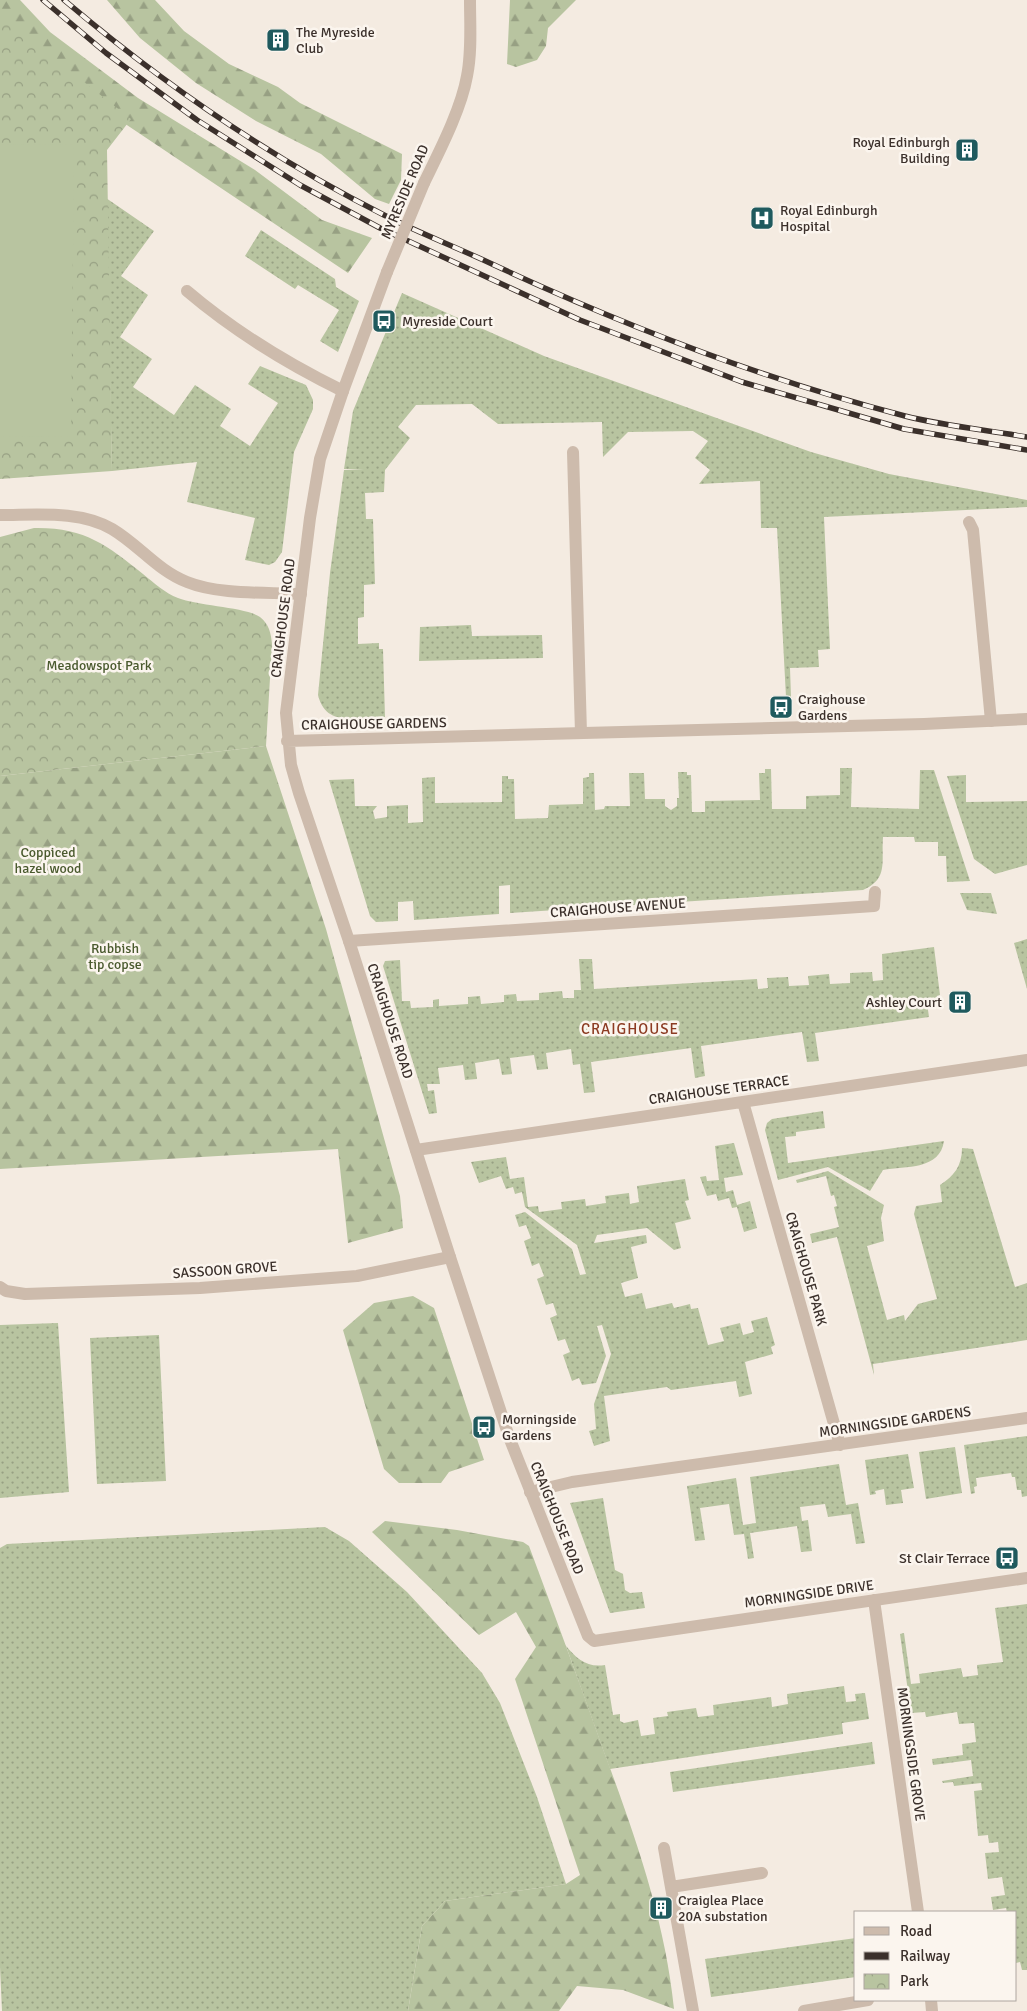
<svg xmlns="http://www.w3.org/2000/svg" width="1027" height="2011" viewBox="0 0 1027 2011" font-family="Signika,sans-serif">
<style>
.grass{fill:url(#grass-dots)}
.forest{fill:url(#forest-firs)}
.park{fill:url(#park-crowns)}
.pitch{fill:#b8c4a0}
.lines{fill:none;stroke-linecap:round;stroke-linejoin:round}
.minor{stroke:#cdbbac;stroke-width:12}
.tertiary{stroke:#cdbbac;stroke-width:12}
.rail-casing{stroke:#3b302b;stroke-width:5.5}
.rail{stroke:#fbf5ee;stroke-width:4;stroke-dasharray:11;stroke-linecap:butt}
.tertiary-bridge{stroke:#cdbbac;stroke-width:12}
.labels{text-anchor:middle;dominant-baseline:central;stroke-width:5;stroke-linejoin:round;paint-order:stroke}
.poi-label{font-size:14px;fill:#3b302b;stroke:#fbf5ee;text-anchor:start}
.street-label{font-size:14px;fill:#3b302b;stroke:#fbf5ee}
.park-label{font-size:14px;fill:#4a5a2e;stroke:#fbf5ee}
.neighbourhood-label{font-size:15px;letter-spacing:1px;fill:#8c3b22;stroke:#fbf5ee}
</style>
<defs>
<pattern id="grass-dots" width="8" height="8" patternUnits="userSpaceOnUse" patternTransform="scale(1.25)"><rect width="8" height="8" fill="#b8c4a0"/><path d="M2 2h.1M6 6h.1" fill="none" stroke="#97a083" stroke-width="1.8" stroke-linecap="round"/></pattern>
<pattern id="forest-firs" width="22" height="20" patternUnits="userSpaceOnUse" patternTransform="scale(1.25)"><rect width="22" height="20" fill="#b8c4a0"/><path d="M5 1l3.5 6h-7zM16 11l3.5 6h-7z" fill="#97a083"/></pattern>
<pattern id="park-crowns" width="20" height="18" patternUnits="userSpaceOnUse" patternTransform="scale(1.25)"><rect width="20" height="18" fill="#b8c4a0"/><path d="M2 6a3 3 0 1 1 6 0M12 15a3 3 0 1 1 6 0" fill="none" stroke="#97a083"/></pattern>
</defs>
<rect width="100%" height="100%" fill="#f4ebe1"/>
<!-- grass -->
<path class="grass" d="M106 198 154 231 121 276 148 295 120 337 152 359 133 387 174 415 195 385 231 409 220 426 250 446 278 403 248 384 260 366 306 385 313 400V409L294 452 282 552 275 562 269 565 245 560 255 518 187 502 197 462 112 471Z
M261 230 335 279 336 287 359 301 338 352 320 341 339 310 298 285 295 289 245 256Z
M402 293 544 356 811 452 889 474 1027 500V507L824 517 830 649 818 650 819 667 790 668 791 697H786L777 528H761L760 481 699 484 710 470 695 458 708 441 693 431 628 432 603 457 602 422 498 424 472 404 416 405 398 427 410 438 385 470 384 492 365 493 366 519H373L375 584 364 585V617L358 618V644L379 643V649H383L385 717C357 717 326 728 318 695L330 573 344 470H364L344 469 353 411Z
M471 625 472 636 542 635 543 658 419 661 420 627Z
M840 768H852L851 807 919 809 920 770H934L970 881 947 882 946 856H938V842H915L914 837H883C881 861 889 879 863 890L510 913V885L499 886V914L414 920 413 901 398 902V921L376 922 370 916 329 780 354 779 355 806H377L373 811 375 819 387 817V806L408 805V823L423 822 422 778 435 777V803L502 802V776H508V779H514L515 819 548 818 549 805 583 804V778L589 777V773H594L595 810 604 809 605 806H630L629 773H644L645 799H665V806L671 810 677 806V798H679L678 772H687V775H691L692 812H705V801L760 800 759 773H765V769H771L772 809H806V796L840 795Z
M966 775V802L1027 801V865L995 874 974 859 947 776Z
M960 893H991L997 914 967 910Z
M1027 939V989L1014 943Z
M934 947 940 995 927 1003 929 1017 815 1033 819 1061 807 1062 802 1032 701 1046 705 1076 695 1078 691 1048 591 1062 595 1092 584 1093 580 1064 573 1065 571 1049 546 1053 548 1069 537 1070 534 1055 510 1058 512 1074 502 1075 499 1059 475 1063 477 1079 465 1080 463 1065 438 1068 440 1084H427L428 1091 434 1090 437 1113 429 1114 383 966 385 961 400 960 402 1001H410L411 1008 433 1007V1000L439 999V1006L468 1004V997L480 996 481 1004 504 1002V995L516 994 517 1001 539 1000V993L562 991 563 998H574V990H581L579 959H592L594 989 757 979 758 989 768 988 767 978 788 977 789 986 809 985 808 976 829 974 830 984 850 983V973L872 972 873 981 883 980 882 954Z
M823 1111 825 1128 796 1132V1136L785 1137 788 1163 944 1141C940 1170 906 1166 883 1170L870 1191 828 1167 778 1180 765 1130 767 1123 772 1119Z
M734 1143 743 1175 724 1178 726 1192 733 1190 737 1205 750 1201 757 1228 744 1232 737 1207 732 1208 729 1198 718 1201 716 1194 707 1196 700 1177 706 1176 707 1181 719 1180 715 1146Z
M962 1148 973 1149 1015 1287 1027 1283V1340L873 1364 874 1375 837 1237 812 1243 810 1234 839 1227 834 1207 837 1206 834 1195 831 1196 826 1176 797 1183 796 1180 828 1171 884 1205 881 1218 884 1241 867 1246 887 1320 904 1315 905 1321 918 1304 937 1299 914 1214 916 1206 942 1202 940 1185C954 1176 962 1166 962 1148Z
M506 1157 510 1179 524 1177 528 1207 538 1206 539 1212 562 1209 561 1202 585 1199 586 1206 606 1203 605 1196 629 1193 630 1204 639 1202 637 1186 685 1179 689 1200 685 1201 691 1219 675 1223 681 1248 674 1250 647 1228 597 1235 594 1243 646 1235 647 1243 631 1247 638 1278 621 1283 625 1297 642 1293 646 1309 672 1303 674 1308 690 1304 691 1309 698 1308 708 1345 724 1341 720 1328 740 1323 743 1335 754 1332 751 1321 767 1317 775 1345 771 1347 773 1354 745 1362 752 1394 739 1397 736 1381 671 1390 667 1387 604 1396 610 1441 594 1446 589 1431 596 1429 594 1404 611 1354 602 1325 597 1326 606 1356 596 1383 582 1385 579 1378 572 1381 563 1355 570 1352 565 1339 558 1341 550 1318 557 1315 553 1303 546 1305 537 1279 544 1276 539 1263 532 1266 524 1241 531 1238 526 1225 519 1227 515 1215 525 1212 572 1249 580 1275 586 1274 577 1245 525 1207 522 1192 515 1194 513 1187 506 1189 501 1176 479 1183 471 1162Z
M58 1323 69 1492 0 1498V1325Z
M159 1335 166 1481 97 1484 90 1338Z
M1027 1436V1496L1022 1497 1021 1490H1017L1015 1477H1012L1011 1473 976 1478 977 1486 974 1487 975 1493 971 1494 964 1445Z
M955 1447 962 1493 926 1499 919 1452Z
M908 1454 914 1488 901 1490 903 1503 886 1505 884 1489 875 1491 876 1494 870 1495 865 1460Z
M839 1464 846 1505 858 1503 865 1543 856 1544 851 1514 828 1517 825 1504 800 1507 802 1521 808 1520 812 1551 801 1552 797 1526 750 1533 754 1558 748 1559 744 1534 734 1535 729 1504 700 1508 705 1540 695 1541 687 1486 736 1478 743 1525 756 1523 750 1477Z
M603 1498 615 1570 623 1574 625 1590 630 1593 642 1592 645 1608 610 1613 570 1503Z
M325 1527 349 1541 407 1592 482 1673 500 1703 537 1797 566 1884 445 1901 422 1926 408 2011H2L0 1967V1548L7 1544Z
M1027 1604V1970H1022L1020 1962 1016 1963V1912H1007L1006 1908 993 1910 991 1897 1005 1895 1002 1877 988 1879 985 1853 999 1852 998 1842 989 1843 988 1835 978 1836 974 1791 982 1790 981 1783 954 1786 953 1782 943 1783 942 1781 973 1776 971 1760 933 1765 932 1759 963 1755 962 1744 976 1742 974 1723 959 1724 957 1712 926 1717 925 1712 911 1713 900 1634 904 1633 911 1684 920 1683 919 1674 961 1668 963 1677 978 1675 977 1665 1003 1662 995 1608Z
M566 1646C577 1659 587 1668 605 1665L613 1715 620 1714V1721L624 1723 638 1720 641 1736 655 1734 653 1718 668 1716 667 1712 696 1708 698 1717 714 1715 713 1705 771 1697 772 1707 788 1704 787 1694 844 1686 846 1702 856 1701 855 1694 865 1693 869 1719 842 1723 843 1734 610 1769Z
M872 1742 875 1764 673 1792 670 1772Z
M856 1938V1977L711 1997 705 1959Z"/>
<!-- forest -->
<path class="forest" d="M0 0H20L50 32 138 98 255 170 322 220 372 238 348 273 94 103 0 30Z
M107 0H155L184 31 229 64 278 87 300 103 402 154 401 180 389 204 375 199 321 154 256 121 196 83 140 38Z
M510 0H576L548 28 546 46 537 60 516 67 507 64Z
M266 746 326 929 400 1196 403 1228 348 1243 338 1149 0 1169V776Z
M413 1296 434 1308 484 1460 449 1472 441 1483H399L384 1469 343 1330 374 1303Z
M385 1521 457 1530 523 1542 529 1546C554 1613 579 1681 603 1749 634 1833 665 1919 674 2009L623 1990 577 1986 559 2011H408L422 1926 445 1901 566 1884 580 1875 515 1679 536 1647 516 1612 479 1635 372 1532Z"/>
<!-- park -->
<path class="park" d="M0 16 131 119 107 150 112 471 0 479Z
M34 528C84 527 107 545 143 574 154 583 165 593 178 598 198 606 246 607 260 617 269 624 271 633 272 644L266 746 0 776V537Z"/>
<!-- pitch -->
<path class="pitch" d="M0 144 74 145 71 437 0 436Z"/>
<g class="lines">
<!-- minor -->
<path class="minor" d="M187 291C234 331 288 364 343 391
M573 452 581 733
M0 515C37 515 80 510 112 529 139 545 158 571 187 582 219 595 266 592 301 594
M969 522 973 530 991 721
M349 941 874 906 875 892
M743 1102 840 1445
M416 1150 1027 1060
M0 1287 6 1291 25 1294 200 1288 357 1276 450 1257
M530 1492 572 1482 1027 1418
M664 1848 693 2011
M671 1887 762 1873
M804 2011 868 2000"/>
<!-- tertiary -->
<path class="tertiary" d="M424 183C439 152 461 110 467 76 472 51 470 25 470 0
M387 272 343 391 320 459 310 518 286 713 291 765 299 793 349 941 450 1257 509 1437 588 1636 594 1641 1027 1578
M287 741 924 724 1027 719
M874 1600 918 1912
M931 2000 932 2011"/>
<!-- rail casing -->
<g class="rail-casing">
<path id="rail" d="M43 0 106 53 197 120 300 185 380 228 580 320 742 382 904 429 1027 450
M64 0C162 83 269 157 384 215 419 233 456 247 492 264 625 326 762 379 905 416 945 426 987 430 1027 437"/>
</g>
<!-- rail -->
<use href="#rail" class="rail"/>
<!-- tertiary-bridge -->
<path class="tertiary-bridge" d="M387 272 424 183"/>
</g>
<!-- icons -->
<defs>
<g id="building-square" transform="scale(1.25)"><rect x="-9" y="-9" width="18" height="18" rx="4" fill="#1f5a5e" stroke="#fbf5ee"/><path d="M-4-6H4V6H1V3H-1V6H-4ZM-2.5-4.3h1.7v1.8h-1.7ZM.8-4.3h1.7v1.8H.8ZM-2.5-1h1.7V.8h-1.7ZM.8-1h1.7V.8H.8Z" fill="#fff"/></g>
<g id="hospital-square" transform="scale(1.25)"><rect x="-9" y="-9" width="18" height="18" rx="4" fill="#1f5a5e" stroke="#fbf5ee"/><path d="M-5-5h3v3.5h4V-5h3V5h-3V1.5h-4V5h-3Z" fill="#fff"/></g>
<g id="bus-square" transform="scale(1.25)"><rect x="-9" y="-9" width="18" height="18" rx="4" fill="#1f5a5e" stroke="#fbf5ee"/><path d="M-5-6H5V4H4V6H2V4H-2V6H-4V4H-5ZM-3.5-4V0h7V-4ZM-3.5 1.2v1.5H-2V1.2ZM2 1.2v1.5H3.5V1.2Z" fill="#fff"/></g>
</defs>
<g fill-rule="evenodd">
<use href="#building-square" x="278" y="40"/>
<use href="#building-square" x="967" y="150"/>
<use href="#hospital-square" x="762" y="218"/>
<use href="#bus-square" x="384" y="321"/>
<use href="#bus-square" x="781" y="707"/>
<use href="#building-square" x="960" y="1002"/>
<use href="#bus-square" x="484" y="1427"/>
<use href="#bus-square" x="1007" y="1558"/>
<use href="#building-square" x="661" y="1908"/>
</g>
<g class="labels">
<!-- poi labels -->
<g class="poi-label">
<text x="296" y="32">The Myreside<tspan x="296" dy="16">Club</tspan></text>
<text x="950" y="142" text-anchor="end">Royal Edinburgh<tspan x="950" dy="16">Building</tspan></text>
<text x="780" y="210">Royal Edinburgh<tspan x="780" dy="16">Hospital</tspan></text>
<text x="402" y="321">Myreside Court</text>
<text x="798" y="699">Craighouse<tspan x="798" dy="16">Gardens</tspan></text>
<text x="942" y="1002" text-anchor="end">Ashley Court</text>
<text x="502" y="1419">Morningside<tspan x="502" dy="16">Gardens</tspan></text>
<text x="990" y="1558" text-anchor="end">St Clair Terrace</text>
<text x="678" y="1900">Craiglea Place<tspan x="678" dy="16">20A substation</tspan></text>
</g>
<!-- street labels -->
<g class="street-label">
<text transform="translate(405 192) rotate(-67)">MYRESIDE ROAD</text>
<text transform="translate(283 618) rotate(-83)">CRAIGHOUSE ROAD</text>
<text transform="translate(374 724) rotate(-1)">CRAIGHOUSE GARDENS</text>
<text transform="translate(618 908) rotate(-4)">CRAIGHOUSE AVENUE</text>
<text transform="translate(390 1021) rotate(72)">CRAIGHOUSE ROAD</text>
<text transform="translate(719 1090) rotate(-8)">CRAIGHOUSE TERRACE</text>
<text transform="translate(806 1269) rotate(74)">CRAIGHOUSE PARK</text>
<text transform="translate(225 1270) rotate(-4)">SASSOON GROVE</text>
<text transform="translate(895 1422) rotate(-8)">MORNINGSIDE GARDENS</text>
<text transform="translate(557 1518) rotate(68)">CRAIGHOUSE ROAD</text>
<text transform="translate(809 1594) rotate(-8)">MORNINGSIDE DRIVE</text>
<text transform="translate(911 1754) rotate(82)">MORNINGSIDE GROVE</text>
</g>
<!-- park labels -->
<g class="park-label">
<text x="99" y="665">Meadowspot Park</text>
<text x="48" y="852">Coppiced<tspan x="48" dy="16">hazel wood</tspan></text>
<text x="115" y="948">Rubbish<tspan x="115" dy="16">tip copse</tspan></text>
</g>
<!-- neighbourhood labels -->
<g class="neighbourhood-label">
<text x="630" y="1029">CRAIGHOUSE</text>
</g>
</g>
<!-- legend -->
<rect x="854" y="1911" width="162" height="90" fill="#fbf5ee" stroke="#aea6a0"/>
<rect x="864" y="1927" width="25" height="8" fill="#cdbbac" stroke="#aea6a0"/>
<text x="900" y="1936" font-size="15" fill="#3b302b">Road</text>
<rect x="864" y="1952" width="25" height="8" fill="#3b302b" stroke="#aea6a0"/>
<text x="900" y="1961" font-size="15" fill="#3b302b">Railway</text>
<rect x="864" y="1974" width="25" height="15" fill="url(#park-crowns)" stroke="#aea6a0"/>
<text x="900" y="1986" font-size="15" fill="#3b302b">Park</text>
</svg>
